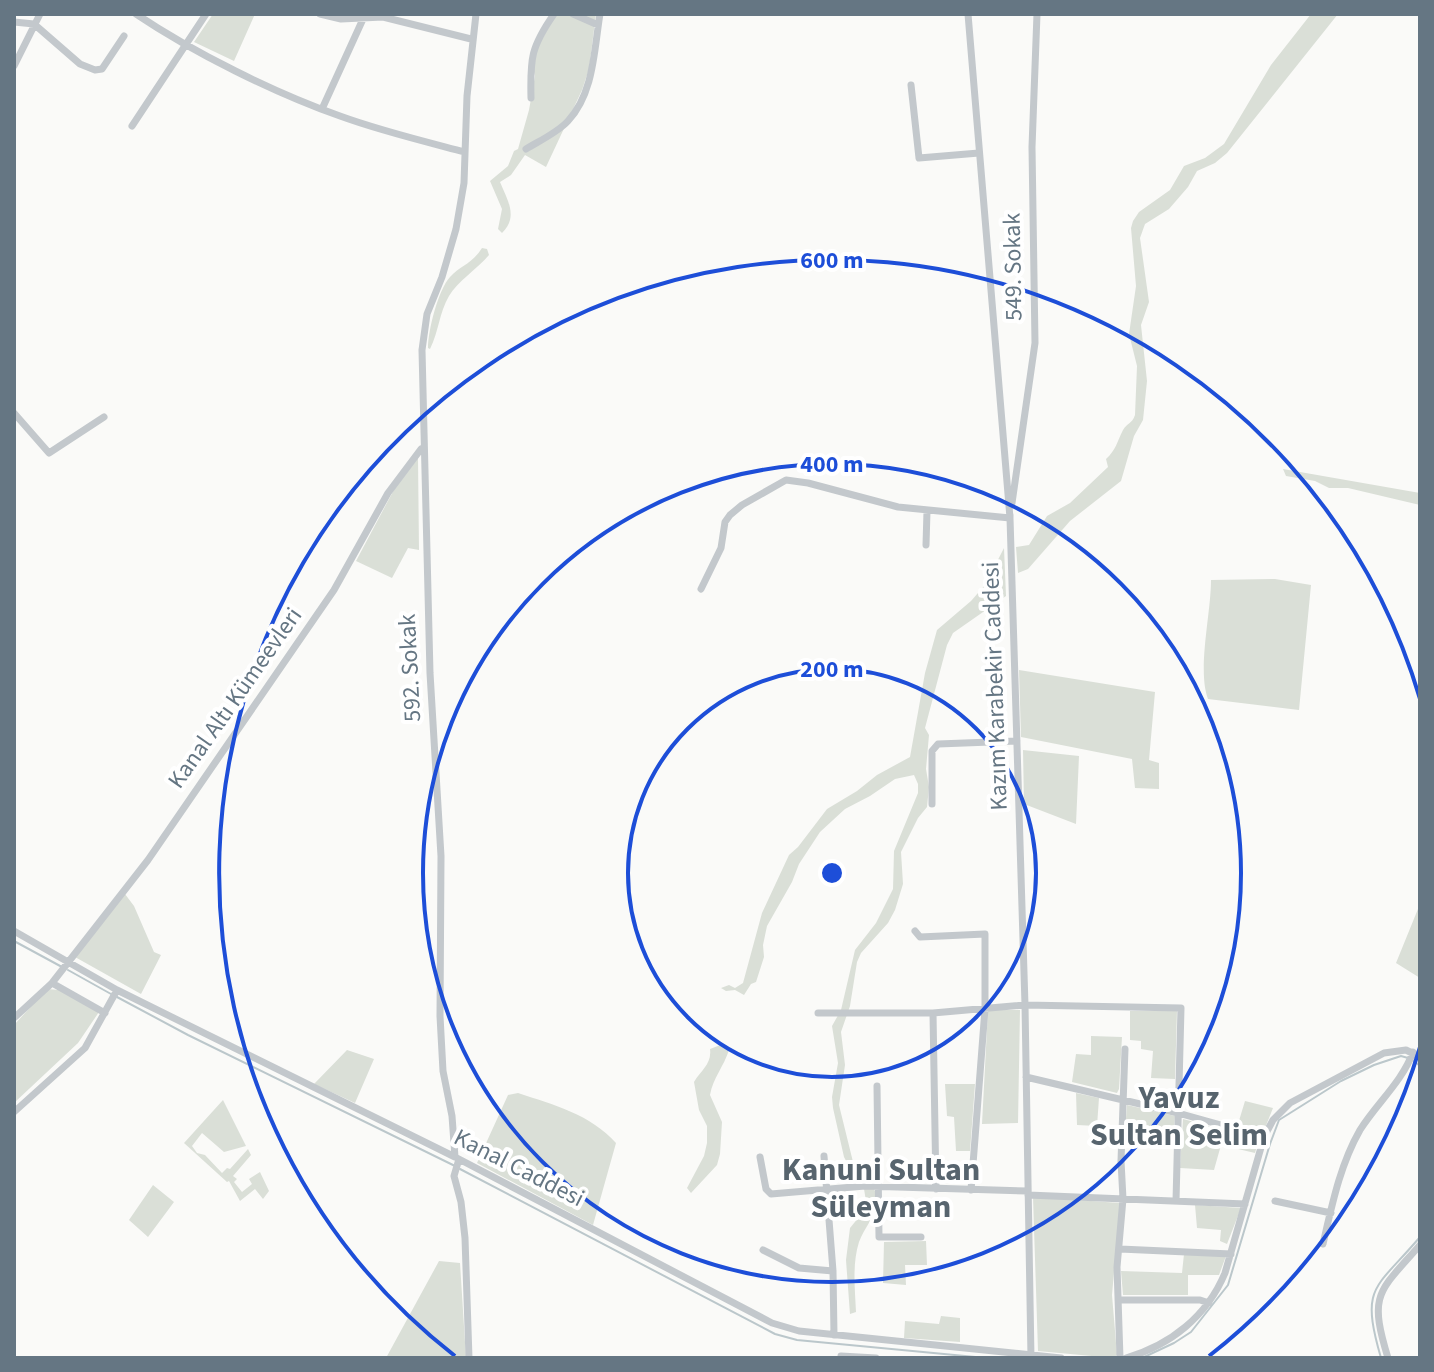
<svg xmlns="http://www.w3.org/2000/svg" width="1434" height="1372" viewBox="0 0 1434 1372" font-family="'Source Sans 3',sans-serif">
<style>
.green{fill:#dadfd7}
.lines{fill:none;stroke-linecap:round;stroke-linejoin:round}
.stream{stroke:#bbc7cb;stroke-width:2}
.minor{stroke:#c3c8cc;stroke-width:7}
.ring{fill:none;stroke:#1d4ed8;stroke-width:4}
.labels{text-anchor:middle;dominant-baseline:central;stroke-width:8;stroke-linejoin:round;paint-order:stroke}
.street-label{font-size:24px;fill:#657683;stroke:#fff}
.district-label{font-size:32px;font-weight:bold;fill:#57646e;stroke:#fff}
.centre{fill:#1d4ed8;stroke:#fff;stroke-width:4}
.ring-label{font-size:24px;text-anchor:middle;font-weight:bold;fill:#1d4ed8;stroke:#fff;stroke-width:8;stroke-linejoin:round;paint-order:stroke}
</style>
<rect width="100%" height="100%" fill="#fafaf8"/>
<!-- green -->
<path class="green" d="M213 14H255L234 61 194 42Z
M556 14H596L589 69 582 90 546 167 525 155 511 175 500 182C507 199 519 217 502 233L498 229 502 209 490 181 508 166 514 151 518 149 529 110 535 76 533 68 535 52Z
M1311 14H1338L1227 153 1215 163 1197 171 1188 187 1169 209 1145 224 1140 238 1149 302 1141 325 1147 381 1143 420 1134 436 1121 481 1070 521 1028 569 1018 573 1016 547 1029 545 1047 516 1070 503 1108 467 1106 459C1116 450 1117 442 1123 430 1127 423 1132 424 1135 415L1137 366 1129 334 1136 286 1131 228 1133 221 1139 212 1170 190 1184 166 1205 158 1224 144 1271 65Z
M482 248 487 249 489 255C478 268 457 282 449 296 439 313 439 331 430 349L428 348C428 331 438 290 450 277 461 265 471 265 482 248Z
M418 458 419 550 408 548 392 578 356 561 397 484Z
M1283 469 1420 493V505L1348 488H1329L1315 481 1286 476Z
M1004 548 1006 596 953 633 947 645 925 728 929 735 926 769 929 787 927 807 918 818 901 852 903 884 895 910 888 923 861 953 857 962 850 1006 841 1032 845 1065 839 1105 854 1166 864 1184 859 1186 844 1157 833 1108 832 1097 838 1063 832 1026 841 1010 855 950 876 923 893 889 894 851 918 793V784L914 775 895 779 870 796 845 809 820 832 799 864 792 882 767 926 763 945 764 957 756 982 751 984 744 995 735 990 726 991 721 988 729 985 735 988 743 983 762 913 789 855 798 847 827 809 857 791 877 775 910 757 925 673 937 630 971 601 985 585Z
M1275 579 1311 585 1299 710 1208 699C1197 670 1211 614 1211 580Z
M1019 670 1155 692 1149 760 1159 763V789L1135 788 1132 759 1021 737Z
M1023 750 1079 756 1076 824 1024 804Z
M125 894 134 906 154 952 161 955 141 994 75 957Z
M1420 904V978L1396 963Z
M47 989 59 990 99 1012 78 1043 14 1103V1025Z
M988 1010H1020L1018 1123 982 1124Z
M1130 1011H1177L1175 1079 1151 1078 1153 1051 1141 1049V1041L1130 1040Z
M1091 1036 1122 1037 1119 1089 1117 1093 1072 1082 1076 1054 1091 1055Z
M723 1044 729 1050C724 1066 713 1078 710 1095L722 1122 720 1154 717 1165 691 1193 687 1188 704 1156 707 1143V1126L699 1110 694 1082C701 1070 712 1064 710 1049Z
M347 1050 374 1059 355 1103 314 1084Z
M945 1084H975L970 1151H956L954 1117 947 1116Z
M518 1093C554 1105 590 1114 616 1143L593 1225 477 1163 508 1095Z
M1076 1093 1099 1098 1097 1126 1077 1125Z
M223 1100 246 1146 224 1152 202 1133 192 1146 197 1153 205 1155 222 1173 227 1168 230 1169 248 1149 251 1155 233 1176 237 1179 234 1182 242 1192 252 1184 249 1179 260 1172 269 1191 263 1199 255 1189 240 1201 229 1181 227 1182 184 1143Z
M1245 1101 1273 1108 1263 1133 1238 1124Z
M1127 1105 1175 1116 1173 1138 1125 1132Z
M1183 1119 1259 1139 1255 1153 1221 1145 1214 1170 1180 1168Z
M153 1185 174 1202 148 1237 129 1220Z
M864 1189H874C884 1208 865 1225 859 1242 852 1264 855 1289 856 1312L850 1314 846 1260 850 1228 863 1212 866 1201Z
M1033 1197 1120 1203 1112 1295 1117 1355 1113 1358 1038 1351Z
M1195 1205 1241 1208 1227 1244 1220 1241 1221 1230 1197 1228Z
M926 1241 927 1265H905L906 1285 883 1283 884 1242Z
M1184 1254 1226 1256 1219 1275H1188V1295H1123L1121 1271 1182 1273Z
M439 1261 460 1263 466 1358H386Z
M941 1316 960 1318V1342L904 1338 905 1321 939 1324Z"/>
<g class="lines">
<!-- stream -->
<path class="stream" d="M14 941 62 967
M68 970 111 994
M117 997 188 1035 455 1166
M1414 1061 1420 1066
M460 1169 775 1334 797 1340 986 1358
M1142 1358 1174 1343 1191 1332 1228 1285 1270 1144 1279 1120 1341 1081 1374 1065 1401 1056 1408 1058
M1381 1358C1360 1285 1375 1290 1420 1237"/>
<!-- minor -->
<path class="minor" d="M136 14C194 53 275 93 340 116 381 131 423 141 465 152
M320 14 341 19 383 17 471 39
M573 14 598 25
M968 14 1010 518 1025 1005 1031 1358
M14 22 34 24 80 64 95 70 102 69 124 36
M14 66 40 14
M911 85 919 158 979 153
M531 98C530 58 531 47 554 14
M322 109 363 19
M132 126 206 14
M526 149C539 141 557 133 568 121 594 93 594 50 600 14
M14 413 49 453 104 417
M1012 503 1035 343 1032 147 1037 14
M926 545 927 511
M701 589 721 548 725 522 730 515 742 505 786 480 808 483 898 507 1010 518V515
M932 804V751L938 744 1017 741
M14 931 117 990 455 1157 772 1323 799 1331 1061 1358
M915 931 920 937 985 934V1009L971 1190
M52 983 105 1013
M818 1013H933L1025 1005 1181 1008 1176 1201
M933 1013 936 1189
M14 1018 52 983 148 860 334 590 388 493 421 449
M1026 1077 1178 1113 1264 1137
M877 1086 879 1237H921
M14 1112 85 1048 117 990
M824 1156 833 1271 834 1335
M455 1157 452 1116 443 1071 440 1016 441 856 430 673 422 350 427 314 442 277 456 229 464 183 467 96 476 14
M760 1157 766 1189 771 1194 865 1186 1028 1191
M459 1159 454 1176 461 1202 465 1238 469 1358
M1028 1195 1245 1204
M1275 1201 1331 1213
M1323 1244C1332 1205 1340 1165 1360 1130 1377 1103 1402 1082 1413 1052
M1120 1249 1231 1254
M763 1250 799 1268 833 1271
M1118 1300H1200L1209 1303
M841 1356 876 1358
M1120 1358 1117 1267 1123 1199 1121 1161 1125 1049
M1126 1358C1171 1345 1207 1316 1225 1273L1264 1137 1273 1120 1290 1103 1384 1053 1406 1050 1420 1057
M1388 1358C1368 1293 1379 1292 1420 1245"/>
</g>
<!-- distance rings -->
<g class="ring">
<circle cx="832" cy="873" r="204"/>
<circle cx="832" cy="873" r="409"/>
<path d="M1420 1047A613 613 0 0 1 1209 1356M455 1356A613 613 0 1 1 1420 699"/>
</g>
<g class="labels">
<!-- street labels -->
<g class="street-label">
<text transform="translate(1013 267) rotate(-91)">549. Sokak</text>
<text transform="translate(410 668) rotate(-93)">592. Sokak</text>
<text transform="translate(995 686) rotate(-92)">Kazım Karabekir Caddesi</text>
<text transform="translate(235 698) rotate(-55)">Kanal Altı Kümeevleri</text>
<text transform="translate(519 1168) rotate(27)">Kanal Caddesi</text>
</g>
<!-- district labels -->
<g class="district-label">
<text x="1179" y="1098">Yavuz<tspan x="1179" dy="37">Sultan Selim</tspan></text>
<text x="881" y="1170">Kanuni Sultan<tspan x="881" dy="37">Süleyman</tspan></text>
</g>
</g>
<circle cx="832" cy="873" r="12" class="centre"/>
<g class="ring-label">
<text x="832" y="268">600 m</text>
<text x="832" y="472">400 m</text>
<text x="832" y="677">200 m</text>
</g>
<!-- border -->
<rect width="1434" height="1372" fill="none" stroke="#657683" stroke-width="32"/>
</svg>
